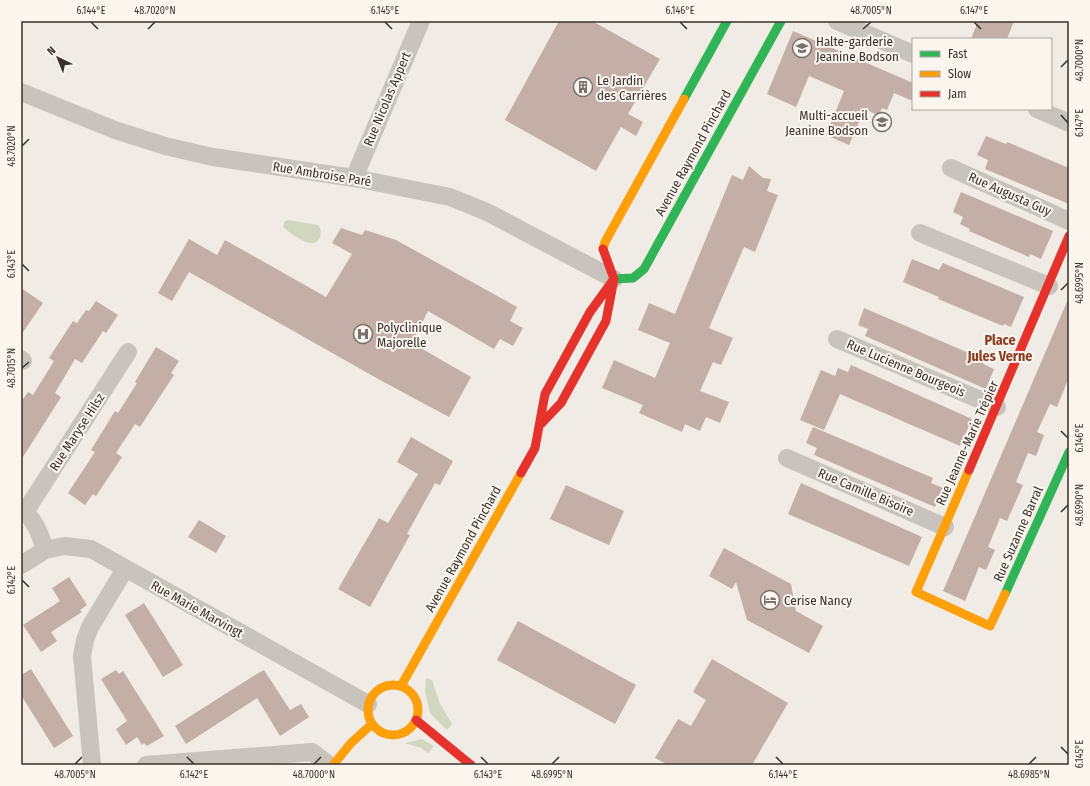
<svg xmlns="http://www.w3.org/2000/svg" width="1090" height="786" viewBox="0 0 1090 786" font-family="'Fira Sans Condensed',sans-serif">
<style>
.green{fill:#d1d6bf}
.building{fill:#c3afa7}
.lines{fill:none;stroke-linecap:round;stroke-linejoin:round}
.street{stroke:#c9c3be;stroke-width:18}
.fast{stroke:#30b455;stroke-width:9}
.slow{stroke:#ff9f0a;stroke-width:9}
.jam{stroke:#e5322d;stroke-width:9}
.ticks{fill:none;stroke:#3b302b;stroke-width:1.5}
.labels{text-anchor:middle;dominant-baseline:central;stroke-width:4;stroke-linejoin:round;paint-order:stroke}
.poi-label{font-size:13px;fill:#3b302b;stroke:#fbf5ee;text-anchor:start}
.street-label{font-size:13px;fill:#3b302b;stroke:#fbf5ee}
.neighbourhood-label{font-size:14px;font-weight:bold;fill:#8c3b22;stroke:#fbf5ee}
.neatline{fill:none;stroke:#3b302b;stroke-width:1.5}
.ticks-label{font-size:10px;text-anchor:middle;fill:#3b302b}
</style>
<rect width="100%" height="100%" fill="#f0ebe5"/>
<!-- green -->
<path class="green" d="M289 220 318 225C324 232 320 244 310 243 302 242 289 232 283 227L285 221Z
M426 678 432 680 440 704 452 724 447 730 430 713 425 692Z
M422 739 434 746 428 753 421 748 405 743Z"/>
<!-- building -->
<path class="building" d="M559 21H592L660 59 628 114 643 122 636 136 621 127 596 171 505 120Z
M978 21H1014L1007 39H971Z
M793 31 913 83V101L894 93 887 110 882 108 879 116 865 109 849 145 826 135 844 91 809 76 796 107 767 94Z
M986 136 1006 144 1007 142 1069 168V204L985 169 988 160 977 155Z
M749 166 763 178 771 179 767 191 778 195 755 252 744 247 709 328 733 338 721 365 713 362 700 391 729 402 720 423 706 417 700 431 685 424 682 432 639 413 643 405 602 388 614 360 655 378 670 343 638 330 649 303 675 314 732 175 743 180Z
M961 192 1053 231 1041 259 1030 254 1029 257 969 231 970 229 960 224 963 217 953 212Z
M341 228 362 235 365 230 396 240 517 307 510 321 523 328 513 346 500 339 494 349 428 311 412 343 471 377 449 417 380 380 189 272 172 301 158 293 189 239 217 255 225 240 326 297 352 254 332 243Z
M912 259 939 270 943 263 1024 297 1011 327 1004 324 1003 326 962 309 938 299 939 297 903 282Z
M21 288 43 303 21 335Z
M1069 297V377L1057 407 1050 404 1037 432 1044 435 1036 456 1028 453 1016 482 1023 485 1007 521 1000 518 988 547 995 550 986 570 979 567 965 601 943 591Z
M96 301 118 315 106 333 103 331 82 363 75 359 55 393 61 397 21 460V402L28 392 33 395 54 361 49 358 73 321 77 323 86 310 89 311Z
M864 308 985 360 983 364 994 369 986 389 865 336 868 329 858 325Z
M156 347 179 361 171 373 174 375 140 427 135 424 116 453 122 457 96 496 93 494 85 505 68 493 95 452 91 450 115 411 118 413 137 383 135 382Z
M851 365 972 419 960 446 840 394 824 430 800 420 821 370 835 376 838 368 848 372Z
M813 427 933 478 931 483 943 488 935 507 814 455 817 448 806 443Z
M411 437 453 461 440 485 435 483 407 534 410 535 370 607 338 589 379 518 388 523 418 474 397 462Z
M801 483 922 537 909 566 788 514Z
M566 485 624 511 609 545 550 519Z
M199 520 226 536 216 553 188 537Z
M724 548 791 584 796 611 823 626 809 653 747 620 736 582 732 589 709 576Z
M69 577 87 605 80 610 82 612 51 632 57 641 41 652 23 625 60 601 52 588Z
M144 603 183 665 163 677 125 615Z
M518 621 636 685 615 724 497 660Z
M712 659 788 703 752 765H668L655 758 678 719 691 726 706 700 693 692Z
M31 669 73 736 54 748 21 695V675Z
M116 670 119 674 123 671 164 736 147 746 144 743 142 745 137 737 126 745 116 729 127 721 101 679Z
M264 670 290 710 301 704 309 717 280 736 257 698 186 744 175 726 255 675Z"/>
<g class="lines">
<!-- street -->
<path class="street" d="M837 21 913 54
M21 92 115 130 165 146 213 157 354 178 450 197 487 212 614 279
M1037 109 1069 123
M951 168 1069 221
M354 178 421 21
M920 233 1049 286
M837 339 997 407
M21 359 23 361
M787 458 945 527
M21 509C34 517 41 536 45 550
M25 512 128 352
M21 565 45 550 64 546 91 549 368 704
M92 765 82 656 85 640 90 627 125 569
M146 765 312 752 329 765"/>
<!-- fast -->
<path class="fast" d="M684 99 727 21
M614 279 633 278 644 269 781 21
M1005 594 1069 452"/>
<!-- slow -->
<path class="slow" d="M603 249 605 242 684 99
M969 470 916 592 990 626 1005 594
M368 710a25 25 0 1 1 50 0a25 25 0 1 1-50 0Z
M401 686 521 473
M333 765 351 743 372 724"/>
<!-- jam -->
<path class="jam" d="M541 424 561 403 606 321 614 279 603 249
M969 470 1069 236
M521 473 535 448 545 394 590 312 614 279
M416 720 471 765"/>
</g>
<!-- ticks -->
<path class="ticks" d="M91 22 98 29M385 22 392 29M680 22 687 29M974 22 981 29M148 29 155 22M863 29 871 22M1061 67 1068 60M1061 115 1068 123M22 146 29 139M22 264 29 271M1061 290 1068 283M22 368 29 362M1061 431 1068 438M1061 512 1068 505M22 580 29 587M1061 747 1068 754M187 757 194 764M481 757 488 764M776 757 783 764M75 764 82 757M314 764 321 757M552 764 559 757M1029 764 1036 757"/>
<!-- icons -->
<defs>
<g id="school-ring" transform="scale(1)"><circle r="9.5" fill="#fbf5ee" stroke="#7a716c" stroke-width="1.5"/><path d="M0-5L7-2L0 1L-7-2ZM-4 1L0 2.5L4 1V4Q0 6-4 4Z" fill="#7a716c"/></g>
<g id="building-ring" transform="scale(1)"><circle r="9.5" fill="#fbf5ee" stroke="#7a716c" stroke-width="1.5"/><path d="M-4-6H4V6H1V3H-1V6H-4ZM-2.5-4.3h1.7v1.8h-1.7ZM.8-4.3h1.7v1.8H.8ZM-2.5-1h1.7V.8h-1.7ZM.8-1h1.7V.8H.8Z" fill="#7a716c"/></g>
<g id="hospital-ring" transform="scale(1)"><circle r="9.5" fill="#fbf5ee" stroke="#7a716c" stroke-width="1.5"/><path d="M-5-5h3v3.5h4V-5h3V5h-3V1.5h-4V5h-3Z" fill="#7a716c"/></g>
<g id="hotel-ring" transform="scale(1)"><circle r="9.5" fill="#fbf5ee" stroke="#7a716c" stroke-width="1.5"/><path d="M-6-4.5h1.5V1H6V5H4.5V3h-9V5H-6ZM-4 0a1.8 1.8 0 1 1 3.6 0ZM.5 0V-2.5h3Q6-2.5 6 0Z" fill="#7a716c"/></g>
</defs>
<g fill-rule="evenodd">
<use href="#school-ring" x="802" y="48"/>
<use href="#building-ring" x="583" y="87"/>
<use href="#school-ring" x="882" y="122"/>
<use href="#hospital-ring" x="363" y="334"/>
<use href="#hotel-ring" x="770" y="600"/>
</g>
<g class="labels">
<!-- poi labels -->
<g class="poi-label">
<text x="816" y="41">Halte-garderie<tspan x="816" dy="15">Jeanine Bodson</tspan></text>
<text x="597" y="80">Le Jardin<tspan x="597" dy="15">des Carrières</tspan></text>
<text x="868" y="115" text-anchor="end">Multi-accueil<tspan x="868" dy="15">Jeanine Bodson</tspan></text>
<text x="377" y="327">Polyclinique<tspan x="377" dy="15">Majorelle</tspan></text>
<text x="784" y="600">Cerise Nancy</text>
</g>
<!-- street labels -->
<g class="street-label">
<text transform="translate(387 99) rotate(-67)">Rue Nicolas Appert</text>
<text transform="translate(693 153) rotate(-61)">Avenue Raymond Pinchard</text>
<text transform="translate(322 174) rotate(9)">Rue Ambroise Paré</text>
<text transform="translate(1010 194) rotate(24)">Rue Augusta Guy</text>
<text transform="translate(906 368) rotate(23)">Rue Lucienne Bourgeois</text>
<text transform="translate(77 432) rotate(-57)">Rue Maryse Hilsz</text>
<text transform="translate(967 443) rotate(-66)">Rue Jeanne-Marie Trépier</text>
<text transform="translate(866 492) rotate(23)">Rue Camille Bisoire</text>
<text transform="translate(1018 534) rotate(-66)">Rue Suzanne Barral</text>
<text transform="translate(463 549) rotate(-61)">Avenue Raymond Pinchard</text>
<text transform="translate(197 609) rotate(29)">Rue Marie Marvingt</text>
</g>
<!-- neighbourhood labels -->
<g class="neighbourhood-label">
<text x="1000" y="340">Place<tspan x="1000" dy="16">Jules Verne</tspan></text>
</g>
</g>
<!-- border -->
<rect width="1090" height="786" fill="none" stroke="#fbf5ee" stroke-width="44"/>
<!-- legend -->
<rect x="912" y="38" width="140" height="72" fill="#fbf5ee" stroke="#aea6a0"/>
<rect x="920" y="51" width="20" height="6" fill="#30b455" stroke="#aea6a0"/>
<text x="948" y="58" font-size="12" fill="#3b302b">Fast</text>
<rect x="920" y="71" width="20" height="6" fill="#ff9f0a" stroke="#aea6a0"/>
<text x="948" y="78" font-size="12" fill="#3b302b">Slow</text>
<rect x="920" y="91" width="20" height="6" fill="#e5322d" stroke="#aea6a0"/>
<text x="948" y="98" font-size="12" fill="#3b302b">Jam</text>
<!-- north arrow -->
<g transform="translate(58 58) rotate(317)" stroke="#fbf5ee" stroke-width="3" paint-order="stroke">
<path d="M0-3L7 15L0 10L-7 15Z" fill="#3b302b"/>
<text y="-6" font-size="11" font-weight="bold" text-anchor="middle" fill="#3b302b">N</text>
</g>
<rect x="22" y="22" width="1046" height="742" class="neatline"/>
<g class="ticks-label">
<text x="91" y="14">6.144°E</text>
<text x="155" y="14">48.7020°N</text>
<text x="385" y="14">6.145°E</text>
<text x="680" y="14">6.146°E</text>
<text x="871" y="14">48.7005°N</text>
<text x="974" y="14">6.147°E</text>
<text transform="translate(1079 60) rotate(-90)" y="4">48.7000°N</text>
<text transform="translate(1079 123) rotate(-90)" y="4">6.147°E</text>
<text transform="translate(11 146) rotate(-90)" y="4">48.7020°N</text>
<text transform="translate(11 264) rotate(-90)" y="4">6.143°E</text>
<text transform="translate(1079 283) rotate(-90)" y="4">48.6995°N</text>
<text transform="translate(11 368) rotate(-90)" y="4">48.7015°N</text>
<text transform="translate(1079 438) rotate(-90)" y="4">6.146°E</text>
<text transform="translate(1079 505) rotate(-90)" y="4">48.6990°N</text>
<text transform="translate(11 580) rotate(-90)" y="4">6.142°E</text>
<text transform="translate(1079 754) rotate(-90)" y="4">6.145°E</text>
<text x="75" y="778">48.7005°N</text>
<text x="194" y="778">6.142°E</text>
<text x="314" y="778">48.7000°N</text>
<text x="488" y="778">6.143°E</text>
<text x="552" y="778">48.6995°N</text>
<text x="783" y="778">6.144°E</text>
<text x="1029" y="778">48.6985°N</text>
</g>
</svg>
